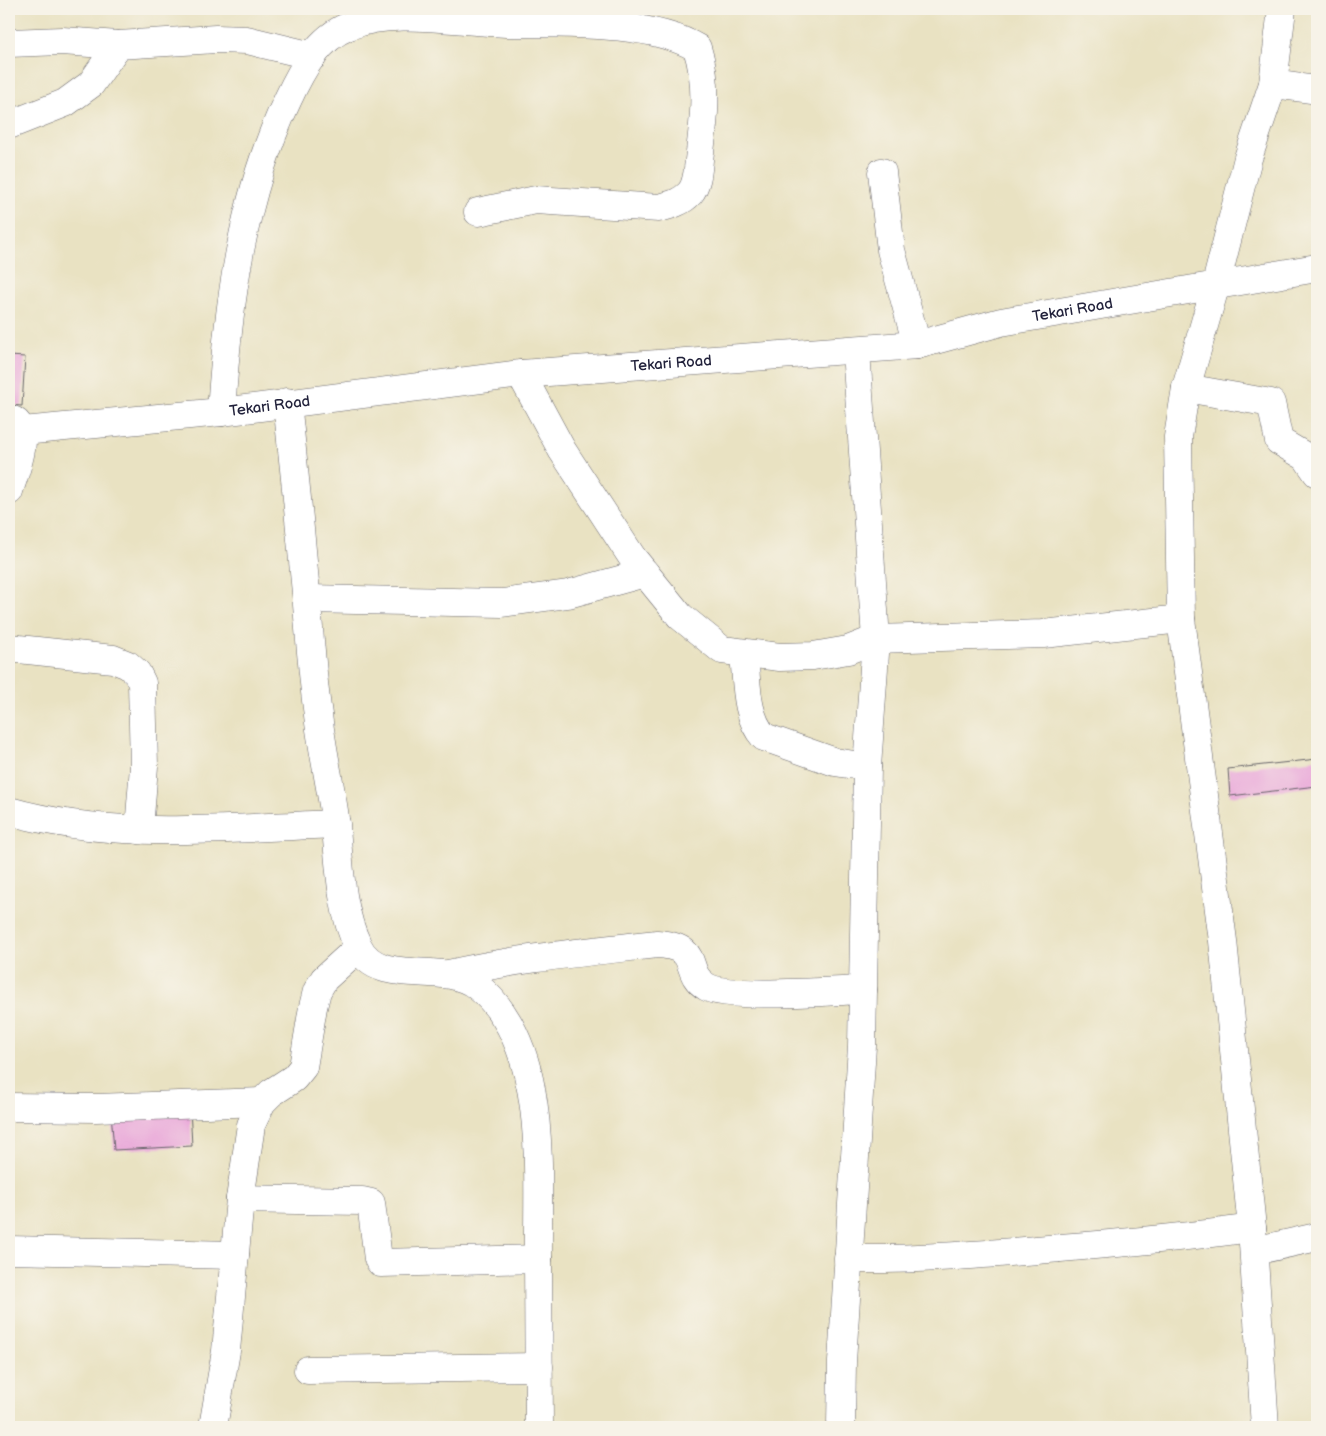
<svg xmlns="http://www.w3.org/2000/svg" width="1326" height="1436" viewBox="0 0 1326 1436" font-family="'Balsamiq Sans',sans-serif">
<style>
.building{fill:#e8a2d8}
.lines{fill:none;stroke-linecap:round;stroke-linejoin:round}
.minor-casing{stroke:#68656a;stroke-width:29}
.minor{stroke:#fff;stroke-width:28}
.labels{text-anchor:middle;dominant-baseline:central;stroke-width:4.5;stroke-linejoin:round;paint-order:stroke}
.street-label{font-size:15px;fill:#22223b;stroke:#f7f3e8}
</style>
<rect width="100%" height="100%" fill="#f7f3e8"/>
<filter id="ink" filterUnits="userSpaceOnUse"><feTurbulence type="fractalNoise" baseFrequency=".02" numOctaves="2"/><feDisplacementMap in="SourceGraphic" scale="10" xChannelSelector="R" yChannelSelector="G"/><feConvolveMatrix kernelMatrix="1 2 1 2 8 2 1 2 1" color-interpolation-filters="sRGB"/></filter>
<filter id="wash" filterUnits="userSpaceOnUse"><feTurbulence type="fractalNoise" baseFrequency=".0096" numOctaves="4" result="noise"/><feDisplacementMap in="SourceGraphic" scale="20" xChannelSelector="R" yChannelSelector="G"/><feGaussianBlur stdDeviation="1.12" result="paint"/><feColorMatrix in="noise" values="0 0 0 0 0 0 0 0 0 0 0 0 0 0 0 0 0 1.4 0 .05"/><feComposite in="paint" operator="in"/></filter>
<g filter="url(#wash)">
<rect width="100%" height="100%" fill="#e9e2c2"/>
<g id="blocks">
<!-- building -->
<path class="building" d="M9 356 25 357 22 406 9 405Z
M1317 759V786L1230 796 1228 769Z
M190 1107 192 1146 114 1150 111 1112Z"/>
</g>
</g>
<g filter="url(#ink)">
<use href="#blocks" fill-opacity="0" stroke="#68656a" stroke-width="1"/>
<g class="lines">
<!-- minor casing -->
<g class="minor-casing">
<g id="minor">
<path d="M9 43 62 41 118 45 216 39 247 40 313 56"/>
<path d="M1273 84 1317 90"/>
<path d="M9 125 65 103 91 84 118 45"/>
<path d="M882 172 891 250 917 345"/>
<path d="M521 374 562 450 632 557 680 616 722 650 780 657 813 656 848 650 876 639 1043 634 1181 619"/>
<path d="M1186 388 1271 403 1279 441 1306 457 1317 473"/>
<path d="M287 402C293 459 299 515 304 572 309 620 311 668 318 715 322 747 329 779 334 811 340 854 338 905 358 946 378 989 443 959 477 986 550 1044 537 1173 538 1256 538 1313 539 1370 539 1427"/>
<path d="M221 412C228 305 242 195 288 99 301 71 318 38 349 26 394 7 458 22 506 23 561 24 650 20 697 48 709 85 704 121 699 160 698 170 697 185 690 193 682 202 671 205 659 208L536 200 478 212"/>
<path id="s1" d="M23 431 221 412 521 374 917 345 1001 322 1317 268"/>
<path d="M9 491C14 474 35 426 10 419"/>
<path d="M307 599 502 603 568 594 645 573"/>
<path d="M9 648 113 659 128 665 137 673 142 683 144 766 139 830"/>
<path d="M744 655C747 681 745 716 764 737L835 762 867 767"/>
<path d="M9 811C115 841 227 828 336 824"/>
<path d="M449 974C518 958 587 952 657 944 704 947 681 972 707 987 728 999 833 991 863 990"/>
<path d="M9 1107 96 1108 262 1102"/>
<path d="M240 1199 362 1201 371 1203 378 1259 381 1263 538 1259"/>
<path d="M9 1250 235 1255"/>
<path d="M1254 1251 1317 1237"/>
<path d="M848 1259C919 1260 989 1254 1060 1248 1124 1243 1188 1237 1252 1228"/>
<path d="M308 1370 539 1367"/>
<path d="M213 1427 226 1351 240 1199 251 1125 262 1102 271 1093 294 1078 303 1067 313 1007 317 991 324 979 358 948"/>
<path d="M841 1427 842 1362 862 1046 867 767 876 639 856 351"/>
<path d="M1265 1427 1252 1228 1223 941 1181 619 1178 437 1186 388 1216 284 1248 158 1273 84 1282 9"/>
</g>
</g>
<!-- minor -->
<use href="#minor" class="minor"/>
</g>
</g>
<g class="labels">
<!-- street labels -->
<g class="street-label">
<text stroke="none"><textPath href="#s1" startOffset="1058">Tekari Road</textPath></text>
<text stroke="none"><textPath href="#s1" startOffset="652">Tekari Road</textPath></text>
<text stroke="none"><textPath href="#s1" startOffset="248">Tekari Road</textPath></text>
</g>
</g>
<!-- margin -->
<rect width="1326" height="1436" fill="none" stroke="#f7f3e8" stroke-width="30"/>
</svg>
